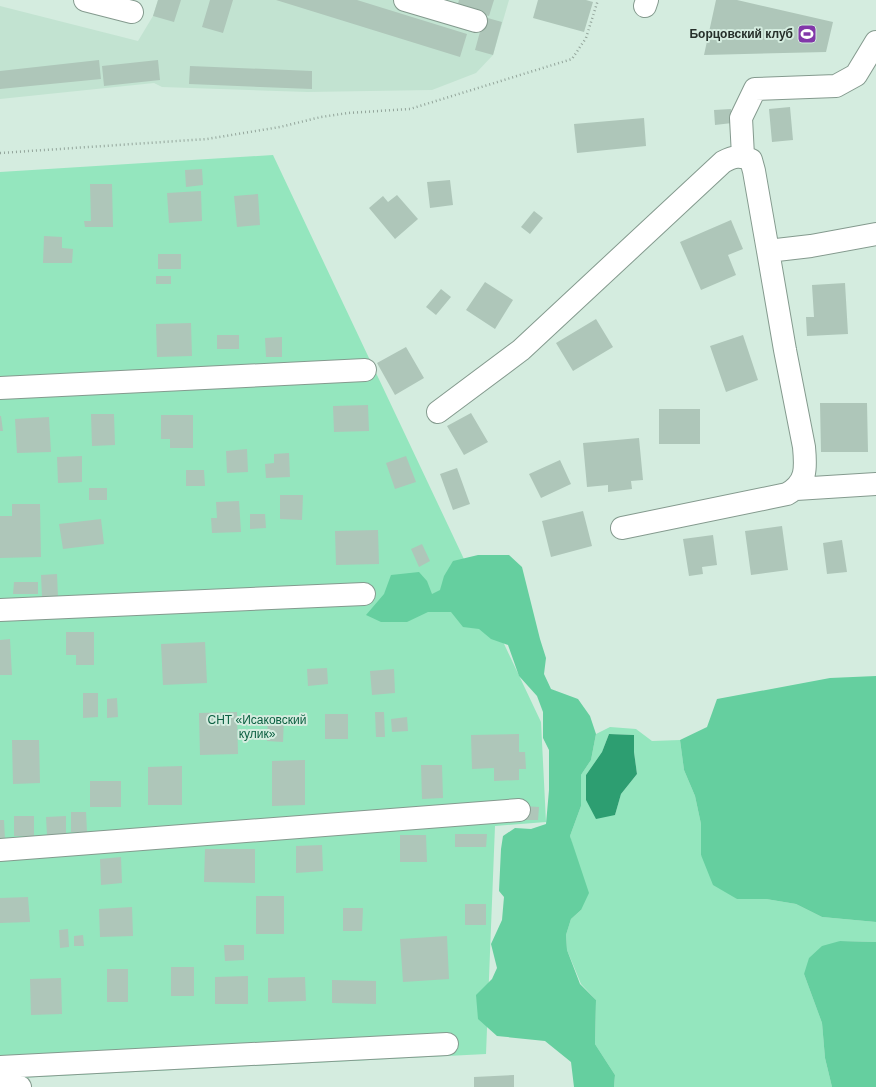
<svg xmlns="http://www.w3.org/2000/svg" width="876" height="1087" viewBox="0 0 876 1087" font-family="Arial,sans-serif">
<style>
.built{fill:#c2e3d1}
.green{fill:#94e6be;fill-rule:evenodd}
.forest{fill:#65cf9f}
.water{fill:#2d9e71}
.building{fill:#aec6b9}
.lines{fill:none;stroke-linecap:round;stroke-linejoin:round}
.minor-casing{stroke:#849a8e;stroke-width:24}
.path{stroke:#93a59b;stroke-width:2.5;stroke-dasharray:1 3;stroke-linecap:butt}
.minor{stroke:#fff;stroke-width:22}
.labels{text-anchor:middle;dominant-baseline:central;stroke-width:4;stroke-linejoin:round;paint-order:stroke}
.poi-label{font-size:12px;font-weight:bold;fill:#262f2a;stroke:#d4ecdf;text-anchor:end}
.park-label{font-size:12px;fill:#0d6042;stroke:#d4ecdf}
</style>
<rect width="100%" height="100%" fill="#d4ecdf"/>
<!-- built -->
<path class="built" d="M157 0H509L493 55 476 73 432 90 308 92 162 87 154 83 0 99V6L138 41 153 16 158 0Z"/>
<!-- green -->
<path class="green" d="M273 155 541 722 546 822 495 826 486 1054 0 1079V172Z
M610 727 636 729 652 741 680 740 684 770 695 796 701 824V855L737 899H766L796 904 822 917 876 922V942L840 941 804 974 822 1023 825 1058 832 1087H614L615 1075 595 1044 596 1000 581 984 567 950 566 935 571 919 581 910 575 855 570 836 581 806V775L591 760 596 734ZM609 734 634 735V752L637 774 621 794 615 815 586 775 602 752Z"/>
<!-- forest -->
<path class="forest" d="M478 555H509L522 567 540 639 546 658 544 674 551 689 578 699 590 716 596 734 591 760 581 775V806L570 836 589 893 581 910 571 919 566 935 567 950 580 984 596 1000 595 1044 615 1075 614 1087H574L571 1062 545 1041 497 1036 478 1019 476 995 492 979 497 968 491 944 502 920 504 897 499 891 501 849 503 836 515 828 531 829 546 824 549 790V750L543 738V712L537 696 519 676 508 645 491 639 479 629 463 627 451 612H428L407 622H381L366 615 384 594 391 575 419 572 427 581 432 594 440 590 444 576 453 561Z
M876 676V922L822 917 796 904 766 899H737L713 885 701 855V824L695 796 684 770 680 740 707 727 717 699 830 678Z
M840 941 876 942V1087H832L825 1058 822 1023 804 974 809 958 822 946Z"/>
<!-- water -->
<path class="water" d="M609 734 634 735V752L637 774 621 794 615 815 596 819 586 800V775L602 752Z"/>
<!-- building -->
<path class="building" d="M158 0H181L174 22 153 16Z
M210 0H233L223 33 202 27Z
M276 0H357L467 34 460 57Z
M459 0H494L489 16 457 7Z
M538 0H586L593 2 584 32 533 18Z
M716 0H737L833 22 826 52 704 55Z
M484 17 502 22 493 55 475 50Z
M99 60 101 79 0 89V71Z
M158 60 160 80 104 86 102 66Z
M190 66 312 71V89L189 84Z
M790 107 793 140 772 142 769 109Z
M731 109 732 123 715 125 714 110Z
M644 118 646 146 577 153 574 124Z
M202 169 203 185 186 187 185 170Z
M450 180 453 205 430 208 427 182Z
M90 184H112L113 227H85L84 221H91Z
M201 191 202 221 169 223 167 193Z
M258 194 260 225 237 227 234 196Z
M397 195 418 219 395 239 369 208 383 196 388 202Z
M534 211 543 218 530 234 521 227Z
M731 220 743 249 728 255 736 275 701 290 680 242Z
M44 236 62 237V248L73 249 72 263H43Z
M158 254H181V269H158Z
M156 276H171V284H156Z
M485 282 513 300 495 329 466 310Z
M845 283 848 334 807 336 806 317H814L812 285Z
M441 289 451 297 436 315 426 307Z
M596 319 613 347 573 371 556 343Z
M191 323 192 356 157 357 156 324Z
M217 335H239V349H217Z
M743 335 758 380 726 392 710 346Z
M282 337V357H266L265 338Z
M406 347 424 378 395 395 377 363Z
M820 403H867L868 452H821Z
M368 405 369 431 334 432 333 406Z
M659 409H700V444H659Z
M471 413 488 442 464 455 447 426Z
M91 414H114L115 445 92 446Z
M161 415H193V448H170V439H161Z
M0 416H1L3 431H0Z
M49 417 51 452 17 453 15 419Z
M639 438 643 480 631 481 632 489 608 492V485L587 487 583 443Z
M247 449 248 472 227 473 226 451Z
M289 453 290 477 266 478 265 464 274 463V454Z
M82 456V482L58 483 57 457Z
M406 456 416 482 395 489 386 463Z
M560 460 571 484 541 498 529 474Z
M457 468 470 504 453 510 440 474Z
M186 470H204L205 486H186Z
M89 488H107V500H89Z
M280 495H303L302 520 280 519Z
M239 501 241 532 212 533 211 518H217L216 502Z
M12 504H40L41 557 0 558V516H12Z
M583 511 592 546 551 557 542 521Z
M250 514H265L266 528 250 529Z
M101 519 104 544 63 549 59 524Z
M782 526 788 570 751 575 745 531Z
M378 530 379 564 336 565 335 531Z
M713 535 717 565 702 567 703 574 689 576 683 539Z
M842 540 847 572 827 574 823 543Z
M422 544 430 561 419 567 411 549Z
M57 574 58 597H42L41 575Z
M14 582H38V594H13Z
M66 632H94V665H76V655H66Z
M10 639 12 675H0V640Z
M205 642 207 683 163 685 161 644Z
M327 668 328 684 308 686 307 669Z
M394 669 395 693 372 695 370 671Z
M83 693H98V717L83 718Z
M117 698 118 717 107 718V699Z
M237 712 238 754 200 755 199 713Z
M375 712H384L385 737H376Z
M325 714H348V739H325Z
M407 717 408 731 392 732 391 719Z
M268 718H284L283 742 267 741Z
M519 734V752H525L526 769H519V780L494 781V768L472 769 471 735Z
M12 740H39L40 783 13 784Z
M305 760V805L272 806V761Z
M421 765H442L443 798 422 799Z
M182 766V805H148V767Z
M90 781H121V807H90Z
M524 806 539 807 538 820H524Z
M71 812H86L87 832H71Z
M14 816H34V836H14Z
M66 816V835H47L46 817Z
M0 820H4L5 840H0Z
M455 834H487L486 847H455Z
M400 835H426L427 862H400Z
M322 845 323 871 296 873V846Z
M205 849H255V883L204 882Z
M121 857 122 883 101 885 100 859Z
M256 896H284V934H256Z
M28 897 30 922 0 923V898Z
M465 904H486V925H465Z
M132 907 133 936 100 937 99 909Z
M343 908H363L362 931H343Z
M68 929 69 947 60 948 59 930Z
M83 935 84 946H74V936Z
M447 936 449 979 403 982 400 939Z
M224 945H244V960L225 961Z
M171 967H194V996H171Z
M107 969H128V1002H107Z
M248 976V1004H215V977Z
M305 977 306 1001 268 1002V978Z
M61 978 62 1014 31 1015 30 979Z
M332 980 376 981V1004L332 1003Z
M514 1075V1087H474V1077Z"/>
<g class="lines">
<!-- minor casing -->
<g class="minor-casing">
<path id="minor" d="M85 0 132 12
M405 0 476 21
M645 6 647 0
M743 156 741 118 755 89 836 86 856 75 876 42
M0 388 365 370
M438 412 521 350 723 162C734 156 740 155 751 160L754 171 768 251 811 246 876 234
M796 489 876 484
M622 528 787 494C807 483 806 468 804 447L785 350 768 251
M0 610 364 594
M0 850 519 810
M0 1067 447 1044
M0 1079 20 1087"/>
</g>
<!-- path -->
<path class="path" d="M0 153 207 139 280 127 321 117 348 113 410 109 572 59 586 38 598 0"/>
<!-- minor -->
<use href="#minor" class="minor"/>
</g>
<!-- icons -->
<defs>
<g id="stadium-square" transform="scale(1)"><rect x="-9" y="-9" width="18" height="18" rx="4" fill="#8237a9" stroke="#d4ecdf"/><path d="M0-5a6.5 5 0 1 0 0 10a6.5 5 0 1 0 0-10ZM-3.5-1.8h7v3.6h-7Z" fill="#fff"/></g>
</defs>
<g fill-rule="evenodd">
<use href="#stadium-square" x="807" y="34"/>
</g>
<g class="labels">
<!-- poi labels -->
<g class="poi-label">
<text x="793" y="34">Борцовский клуб</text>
</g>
<!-- park labels -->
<g class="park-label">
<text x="257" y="720">СНТ «Исаковский<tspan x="257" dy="14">кулик»</tspan></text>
</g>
</g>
</svg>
